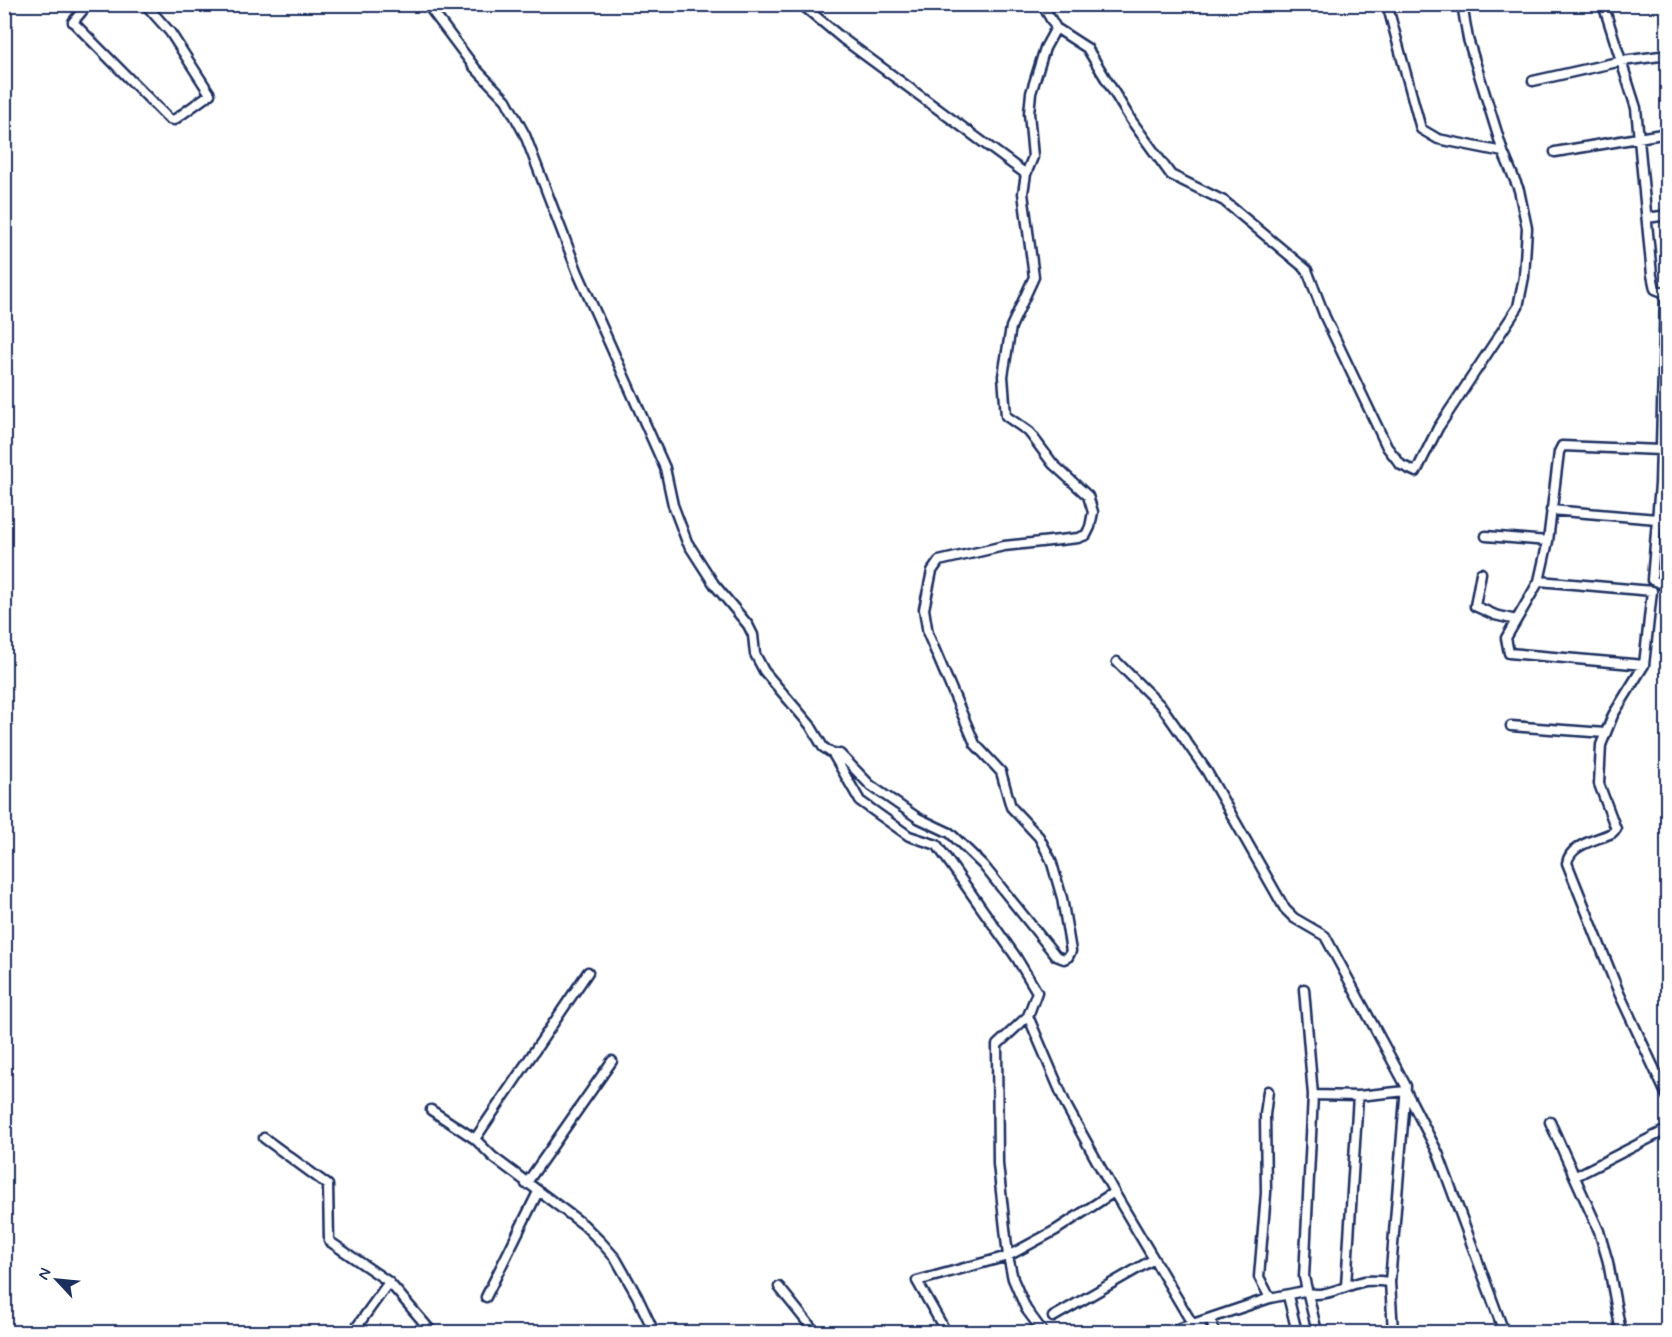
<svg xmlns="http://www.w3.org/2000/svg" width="1672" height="1337" viewBox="0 0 1672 1337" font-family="Mynerve,sans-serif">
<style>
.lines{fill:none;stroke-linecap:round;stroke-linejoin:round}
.minor-casing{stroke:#1b2f5e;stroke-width:13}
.minor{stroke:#fff;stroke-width:8}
</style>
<rect width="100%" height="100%" fill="#fff"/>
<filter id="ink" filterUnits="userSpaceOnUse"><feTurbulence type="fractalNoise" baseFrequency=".0167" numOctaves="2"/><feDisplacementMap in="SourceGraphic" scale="12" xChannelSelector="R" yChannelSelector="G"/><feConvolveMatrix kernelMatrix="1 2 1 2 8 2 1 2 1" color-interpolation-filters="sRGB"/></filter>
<g filter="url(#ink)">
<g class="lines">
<!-- minor casing -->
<g class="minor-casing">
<path id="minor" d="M88 4 73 22 169 119 174 120 210 94 170 32 145 4
M427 4 475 68 506 100 525 135 578 273 665 468 673 505 687 542 714 584 748 625 753 635 755 654 764 671 810 725 823 747 833 754H840L870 785 918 818 950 833 983 865 1056 956 1064 959 1068 957 1071 951 1062 898 1051 860 1039 837 1011 807 1001 772 975 744 928 634 924 609 932 571 939 561 1004 546 1078 538 1086 535 1090 527 1093 512 1088 496 1053 464 1029 432 1006 416 1003 376 1011 327 1034 277 1023 193 1026 174 1033 157 1029 113 1031 93 1045 48 1056 28
M801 4 843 39 1026 174
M1042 4 1056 28 1087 48 1131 120 1171 175 1224 201 1307 270 1325 317 1387 447 1401 465 1416 472 1438 428 1518 307 1524 277 1527 228 1519 190 1503 152 1468 39 1462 4
M1387 4 1421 129 1438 139 1503 152
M1603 4 1636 108 1652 275 1655 289 1665 293 1660 484 1652 580 1668 586
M1533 81 1622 61 1668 55
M1555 152 1668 133
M1647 218 1668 215
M1660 450 1562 446 1559 452 1548 541 1539 581 1652 591 1644 665 1613 715 1601 745 1599 784 1616 829 1612 833C1597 840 1570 844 1567 863L1619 993 1668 1098
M1551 510 1657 519
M1486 536 1548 541
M1481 573 1475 606 1495 615 1516 620
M1539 581 1506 638 1509 653 1644 665
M1117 662 1162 707 1206 770 1285 909 1294 918 1325 936 1406 1086 1390 1282 1393 1332
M1511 726 1605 733
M833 754 860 801 909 836 937 845 1016 957 1037 992 1028 1016 997 1045 998 1164 1008 1256 1013 1279 1026 1309 1043 1332
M1304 989 1313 1095 1304 1277 1317 1332
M1268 1091 1265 1115 1266 1193 1259 1277 1270 1298
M1313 1095 1358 1096 1406 1091 1438 1153 1504 1332
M431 1110 475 1139 493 1157 584 1225 601 1242 616 1259 637 1296 654 1332
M1550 1122 1599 1231 1608 1262 1621 1332
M264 1138 328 1185 329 1241 389 1282 432 1332
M475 1139 588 972
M1576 1176 1668 1129
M526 1184 612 1061
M1114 1192 1193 1325
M1346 1286 1358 1096
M779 1287 815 1332
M1288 1296 1297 1332
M486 1297 538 1192
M1053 1317 1154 1259
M1211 1319 1214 1332
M1200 1322 1202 1332
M353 1332 389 1282
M946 1332 917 1281 1008 1256 1056 1230 1114 1192 1067 1107 1028 1016
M1169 1332 1270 1298 1304 1291C1320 1301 1348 1284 1365 1281 1373 1280 1382 1281 1390 1282"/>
</g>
<!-- minor -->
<use href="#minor" class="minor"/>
</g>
</g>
<!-- margin -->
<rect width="1672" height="1337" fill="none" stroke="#fff" stroke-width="24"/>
<rect x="12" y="12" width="1648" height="1313" fill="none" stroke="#1b2f5e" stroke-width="2" filter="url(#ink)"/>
<!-- north arrow -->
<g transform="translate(57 1280) rotate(296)" stroke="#ffffff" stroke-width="4.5" paint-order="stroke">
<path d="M0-4.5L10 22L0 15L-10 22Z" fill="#1b2f5e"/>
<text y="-9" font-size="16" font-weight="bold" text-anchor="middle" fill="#1b2f5e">N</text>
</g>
</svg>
